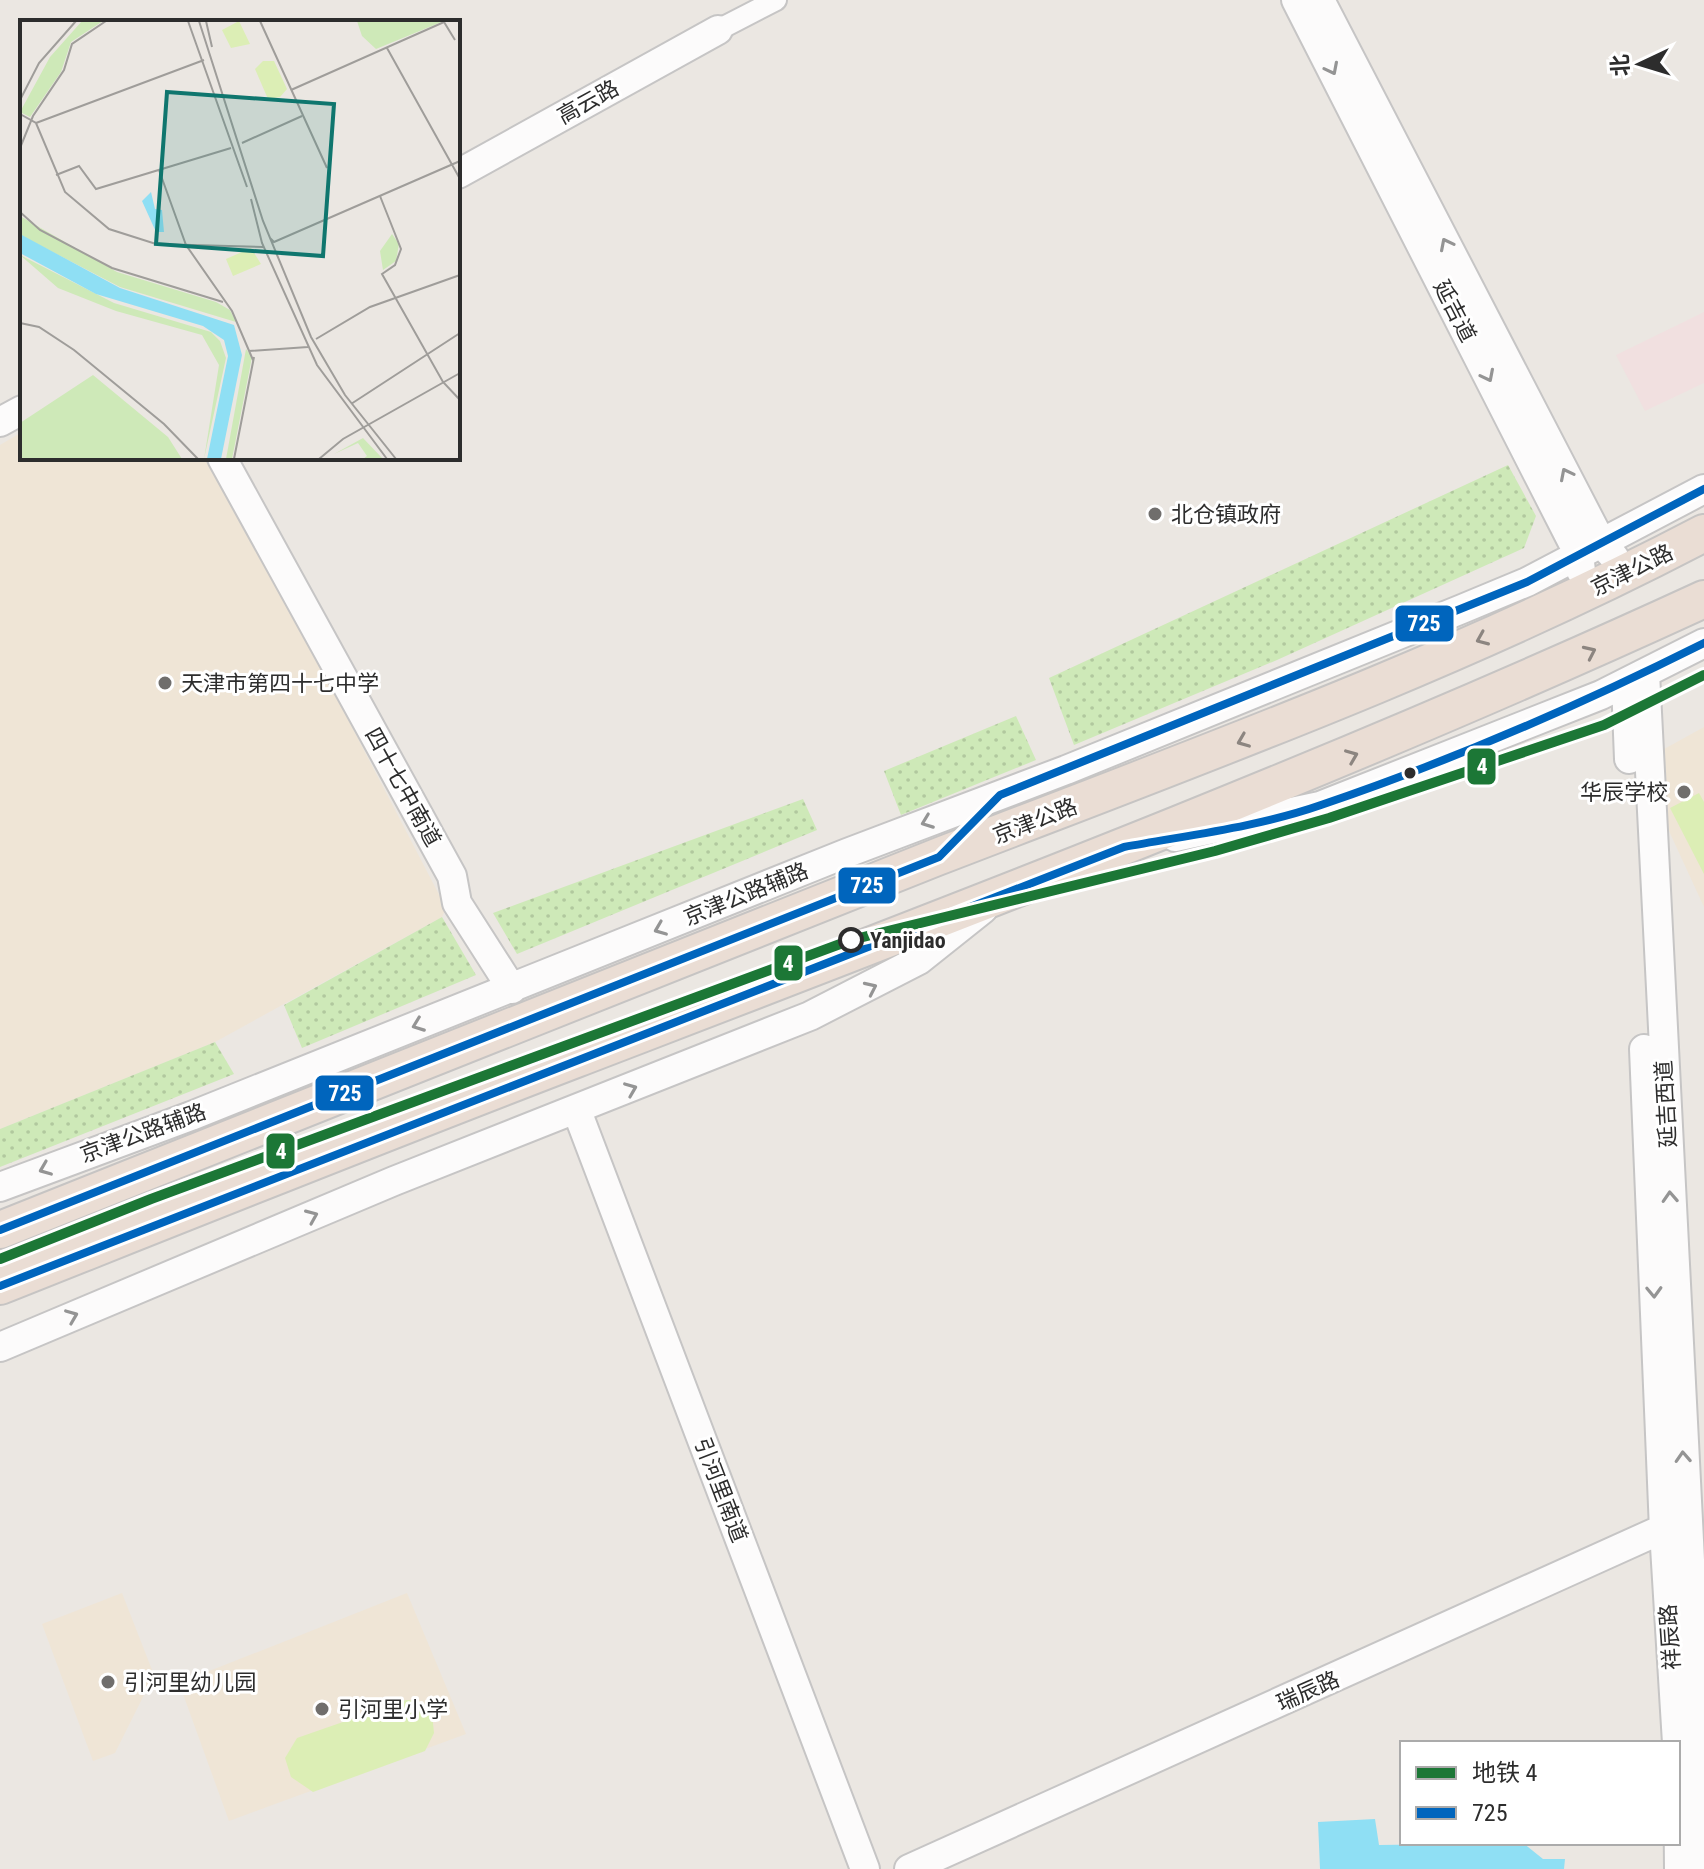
<svg xmlns="http://www.w3.org/2000/svg" width="1704" height="1869" viewBox="0 0 1704 1869" font-family="'Roboto Condensed','Noto Sans SC',sans-serif">
<style>
.education{fill:#efe5d6}
.medical{fill:#f1e0e0}
.green{fill:url(#green-dots)}
.pitch{fill:#dceeb5}
.water{fill:#8fdff4}
.lines{fill:none;stroke-linecap:round;stroke-linejoin:round}
.street-casing{stroke:#c6c5c5;stroke-width:24}
.secondary-casing{stroke:#c6c5c5;stroke-width:32}
.highway-casing{stroke:#c6c4c3;stroke-width:40}
.street{stroke:#fcfbfb;stroke-width:20}
.secondary{stroke:#fcfbfb;stroke-width:28}
.highway{stroke:#eaddd4;stroke-width:36}
.bus-1-casing{stroke:#fff;stroke-width:14}
.bus-1{stroke:#0065bd;stroke-width:8}
.metro-1-casing{stroke:#fff;stroke-width:16}
.metro-1{stroke:#1c7736;stroke-width:10}
.oneway{stroke:#949494}
.oneway2{stroke:#8c8580}
.poi-dot{fill:#706e6c;stroke:#fff;stroke-width:3}
.bus-dot{fill:#2d2d2d;stroke:#fff;stroke-width:3}
.stop-dot{fill:#fff;stroke:#2d2d2d;stroke-width:4}
.labels{text-anchor:middle;dominant-baseline:central;stroke-width:6;stroke-linejoin:round;paint-order:stroke}
.street-label{font-size:22px;fill:#2d2d2d;stroke:#fff}
.poi-label{font-size:22px;fill:#2d2d2d;stroke:#fff;text-anchor:start}
.stop-label{font-size:22px;font-weight:bold;fill:#2d2d2d;stroke:#fff;text-anchor:start}
.inset-road{fill:none;stroke:#9f9d9a;stroke-width:2}
.view{fill:#0f766e;fill-opacity:0.15;stroke:#0f766e;stroke-width:4}
.inset-edge{fill:none;stroke:#2d2d2d;stroke-width:4}
.line-badge{stroke:#fff;stroke-width:3}
.badge-label{font-size:22px;text-anchor:middle;font-weight:bold;fill:#fff}
</style>
<defs>
<pattern id="green-dots" width="8" height="8" patternUnits="userSpaceOnUse" patternTransform="scale(2)"><rect width="8" height="8" fill="#cee9b8"/><path d="M2 2h.1M6 6h.1" fill="none" stroke="#b1c89e" stroke-width="1.8" stroke-linecap="round"/></pattern>
</defs>
<rect width="100%" height="100%" fill="#ebe7e2"/>
<!-- education -->
<path class="education" d="M22 432V458H212L446 908 442 917 215 1042 0 1129V445Z
M1704 727V907L1669 831 1657 753Z
M122 1593 154 1675 115 1753 93 1761 42 1624Z
M407 1593 466 1734 229 1821 179 1683Z"/>
<!-- medical -->
<path class="medical" d="M1704 312V383L1645 411 1616 355Z"/>
<!-- green -->
<path class="green" d="M1508 465 1536 516 1524 548 1277 660 1074 745 1049 678Z
M1016 716 1036 760 901 815 884 771Z
M803 799 817 830 517 954 493 913Z
M442 917 476 975 302 1048 284 1005Z
M215 1042 234 1074 0 1167V1129Z"/>
<!-- pitch -->
<path class="pitch" d="M1699 793 1704 802V874L1670 808Z
M406 1700 417 1701 432 1713 434 1733 425 1751 313 1792 291 1777 285 1758 297 1738Z"/>
<!-- water -->
<path class="water" d="M1375 1819 1379 1845 1523 1843 1543 1859H1565L1564 1869H1320L1318 1822Z"/>
<g class="lines">
<!-- street casing -->
<g class="street-casing">
<path id="street" d="M718 30 776 0"/>
</g>
<!-- secondary casing -->
<g class="secondary-casing">
<path id="secondary" d="M1296 0 1579 555 1581 571
M1320 0 1602 544 1614 557
M458 174 718 30
M0 422 22 410
M222 458 452 876 457 903 512 989
M1645 673 1701 1777V1869
M1626 683 1629 759
M1175 837 1320 806 1601 695 1704 643
M1644 1049 1664 1530 1677 1743
M577 1111 865 1869
M0 1187 191 1116 847 853 1066 770 1462 609 1527 582 1704 489
M0 1347 394 1181 810 1016 919 960 983 909
M1678 1751 1679 1869
M909 1869 1676 1523"/>
</g>
<!-- highway casing -->
<g class="highway-casing">
<path id="highway" d="M0 1230C313 1107 624 979 937 857 1196 757 1458 662 1704 533
M0 1286C191 1210 383 1133 576 1059 956 913 1333 770 1704 599"/>
</g>
<!-- street -->
<use href="#street" class="street"/>
<!-- secondary -->
<use href="#secondary" class="secondary"/>
<!-- highway -->
<use href="#highway" class="highway"/>
<!-- bus-1 casing -->
<g class="bus-1-casing">
<path id="bus-1" d="M0 1230 939 857 1000 795 1527 582 1704 489
M0 1286 1124 847C1189 835 1258 827 1321 805 1451 761 1582 704 1704 643"/>
</g>
<!-- bus-1 -->
<use href="#bus-1" class="bus-1"/>
<!-- metro-1 casing -->
<g class="metro-1-casing">
<path id="metro-1" d="M0 1259 151 1199 851 940 1215 851 1329 818 1604 725 1704 675"/>
</g>
<!-- metro-1 -->
<use href="#metro-1" class="metro-1"/>
</g>
<!-- one-way arrows -->
<defs><path id="oneway-chevron" d="M-2-3.5L2.5 0L-2 3.5" fill="none" stroke-width="1.6" stroke-linecap="round" stroke-linejoin="round" transform="scale(2)"/></defs>
<g class="oneway">
<use href="#oneway-chevron" transform="translate(1332 69) rotate(63)"/>
<use href="#oneway-chevron" transform="translate(1446 244) rotate(-117)"/>
<use href="#oneway-chevron" transform="translate(1488 376) rotate(63)"/>
<use href="#oneway-chevron" transform="translate(1566 474) rotate(-117)"/>
<use href="#oneway-chevron" transform="translate(927 822) rotate(159)"/>
<use href="#oneway-chevron" transform="translate(660 929) rotate(158)"/>
<use href="#oneway-chevron" transform="translate(871 988) rotate(-25)"/>
<use href="#oneway-chevron" transform="translate(418 1025) rotate(159)"/>
<use href="#oneway-chevron" transform="translate(631 1089) rotate(-22)"/>
<use href="#oneway-chevron" transform="translate(45 1169) rotate(158)"/>
<use href="#oneway-chevron" transform="translate(1670 1197) rotate(-93)"/>
<use href="#oneway-chevron" transform="translate(312 1216) rotate(-23)"/>
<use href="#oneway-chevron" transform="translate(1654 1292) rotate(88)"/>
<use href="#oneway-chevron" transform="translate(72 1316) rotate(-22)"/>
<use href="#oneway-chevron" transform="translate(1683 1457) rotate(-93)"/>
</g>
<g class="oneway2">
<use href="#oneway-chevron" transform="translate(1482 639) rotate(157)"/>
<use href="#oneway-chevron" transform="translate(1590 652) rotate(-25)"/>
<use href="#oneway-chevron" transform="translate(1243 741) rotate(158)"/>
<use href="#oneway-chevron" transform="translate(1352 756) rotate(-22)"/>
</g>
<!-- markers -->
<g class="poi-dot">
<circle cx="1155" cy="514" r="8"/>
<circle cx="165" cy="683" r="8"/>
<circle cx="1684" cy="792" r="8"/>
<circle cx="108" cy="1682" r="8"/>
<circle cx="322" cy="1709" r="8"/>
</g>
<circle class="bus-dot" cx="1410" cy="773" r="7"/>
<circle class="stop-dot" cx="851" cy="940" r="11"/>
<g class="labels">
<!-- street labels -->
<g class="street-label">
<text transform="translate(588 102) rotate(-29)">高云路</text>
<text transform="translate(1455 311) rotate(63)">延吉道</text>
<text transform="translate(1632 570) rotate(-26)">京津公路</text>
<text transform="translate(403 787) rotate(61)">四十七中南道</text>
<text transform="translate(1035 821) rotate(-21)">京津公路</text>
<text transform="translate(746 894) rotate(-22)">京津公路辅路</text>
<text transform="translate(1666 1104) rotate(-93)">延吉西道</text>
<text transform="translate(143 1133) rotate(-20)">京津公路辅路</text>
<text transform="translate(721 1490) rotate(69)">引河里南道</text>
<text transform="translate(1670 1637) rotate(-94)">祥辰路</text>
<text transform="translate(1308 1691) rotate(-24)">瑞辰路</text>
</g>
<!-- poi labels -->
<g class="poi-label">
<text x="1171" y="514">北仓镇政府</text>
<text x="181" y="683">天津市第四十七中学</text>
<text x="1668" y="792" text-anchor="end">华辰学校</text>
<text x="124" y="1682">引河里幼儿园</text>
<text x="338" y="1709">引河里小学</text>
</g>
<!-- stop labels -->
<g class="stop-label">
<text x="870" y="940">Yanjidao</text>
</g>
</g>
<!-- overview -->
<g transform="translate(20 20)">
<rect width="440" height="440" fill="#ebe7e2"/>
<path d="M62 1H83L51 22 41 52 10 97 0 92 30 37ZM0 196 97 252 196 282 210 290 216 302 100 267 0 215ZM372 214 379 224 376 241 363 250 360 231ZM226 329 232 337 212 439H206ZM343 418 363 439H343L347 436 338 423 314 434Z" fill="#cee9b8"/>
<path d="M337 1H424L356 29 342 16ZM0 235 94 283 191 312 200 321 206 338 184 439 199 345 182 315 96 291 38 268ZM73 355 148 417 162 439H0V403Z" fill="#cee9b8"/>
<path d="M219 1 230 24 211 28 202 10ZM243 41H254L267 69 260 77 248 79 235 49ZM231 228 241 244 213 256 206 239Z" fill="#dceeb5"/>
<path d="M131 172 135 189 142 190 144 212H136L122 181ZM0 214 100 268 214 305 222 335 201 439H187L208 336 204 320 183 306 76 274 0 233Z" fill="#8fdff4"/>
<path class="inset-road" d="M168 1 227 167M179 1 243 201 291 317 325 375 376 439M186 1 192 27M240 1 307 148M367 28 440 159M271 70 424 2 435 20M0 80 19 43 56 1M0 94 16 103 45 172 89 209 136 224 243 227M16 103 184 40M222 123 282 96M0 128 13 96 44 50 52 24 86 1M139 150 166 225 212 291 233 340M36 155 59 146 76 169 211 128M360 176 381 229 375 245 362 254 423 362 440 380M231 179 242 223 297 345 367 439M0 192 20 210 92 248 203 282M250 218 254 222 440 141M0 303 19 307 54 330 144 404 178 439M296 319 350 287 440 255M229 331 288 327M331 384 440 313M214 439 234 337M299 439 323 419 440 353"/>
<path class="view" d="M147 72 314 84 303 236 136 224Z"/>
<rect width="440" height="440" class="inset-edge"/>
</g>
<g class="line-badge">
<rect x="1394" y="604" width="61" height="39" rx="8" fill="#0065bd"/>
<rect x="1466" y="747" width="31" height="39" rx="8" fill="#1c7736"/>
<rect x="837" y="866" width="60" height="39" rx="8" fill="#0065bd"/>
<rect x="773" y="944" width="31" height="38" rx="8" fill="#1c7736"/>
<rect x="314" y="1074" width="61" height="38" rx="8" fill="#0065bd"/>
<rect x="265" y="1132" width="31" height="38" rx="8" fill="#1c7736"/>
</g>
<g class="badge-label">
<text x="1424" y="631">725</text>
<text x="1482" y="774">4</text>
<text x="867" y="893">725</text>
<text x="788" y="971">4</text>
<text x="345" y="1101">725</text>
<text x="281" y="1159">4</text>
</g>
<!-- legend -->
<rect x="1400" y="1741" width="280" height="104" fill="#ffffff" stroke="#ababab" stroke-width="2"/>
<rect x="1416" y="1767" width="40" height="12" fill="#1c7736" stroke="#ababab" stroke-width="2"/>
<text x="1472" y="1781" font-size="24" fill="#2d2d2d">地铁 4</text>
<rect x="1416" y="1807" width="40" height="12" fill="#0065bd" stroke="#ababab" stroke-width="2"/>
<text x="1472" y="1821" font-size="24" fill="#2d2d2d">725</text>
<!-- north arrow -->
<g transform="translate(1640 64) rotate(266)" stroke="#ffffff" stroke-width="6" paint-order="stroke">
<path d="M0-6L14 30L0 20L-14 30Z" fill="#2d2d2d"/>
<text y="-12" font-size="22" font-weight="bold" text-anchor="middle" fill="#2d2d2d">北</text>
</g>
</svg>
